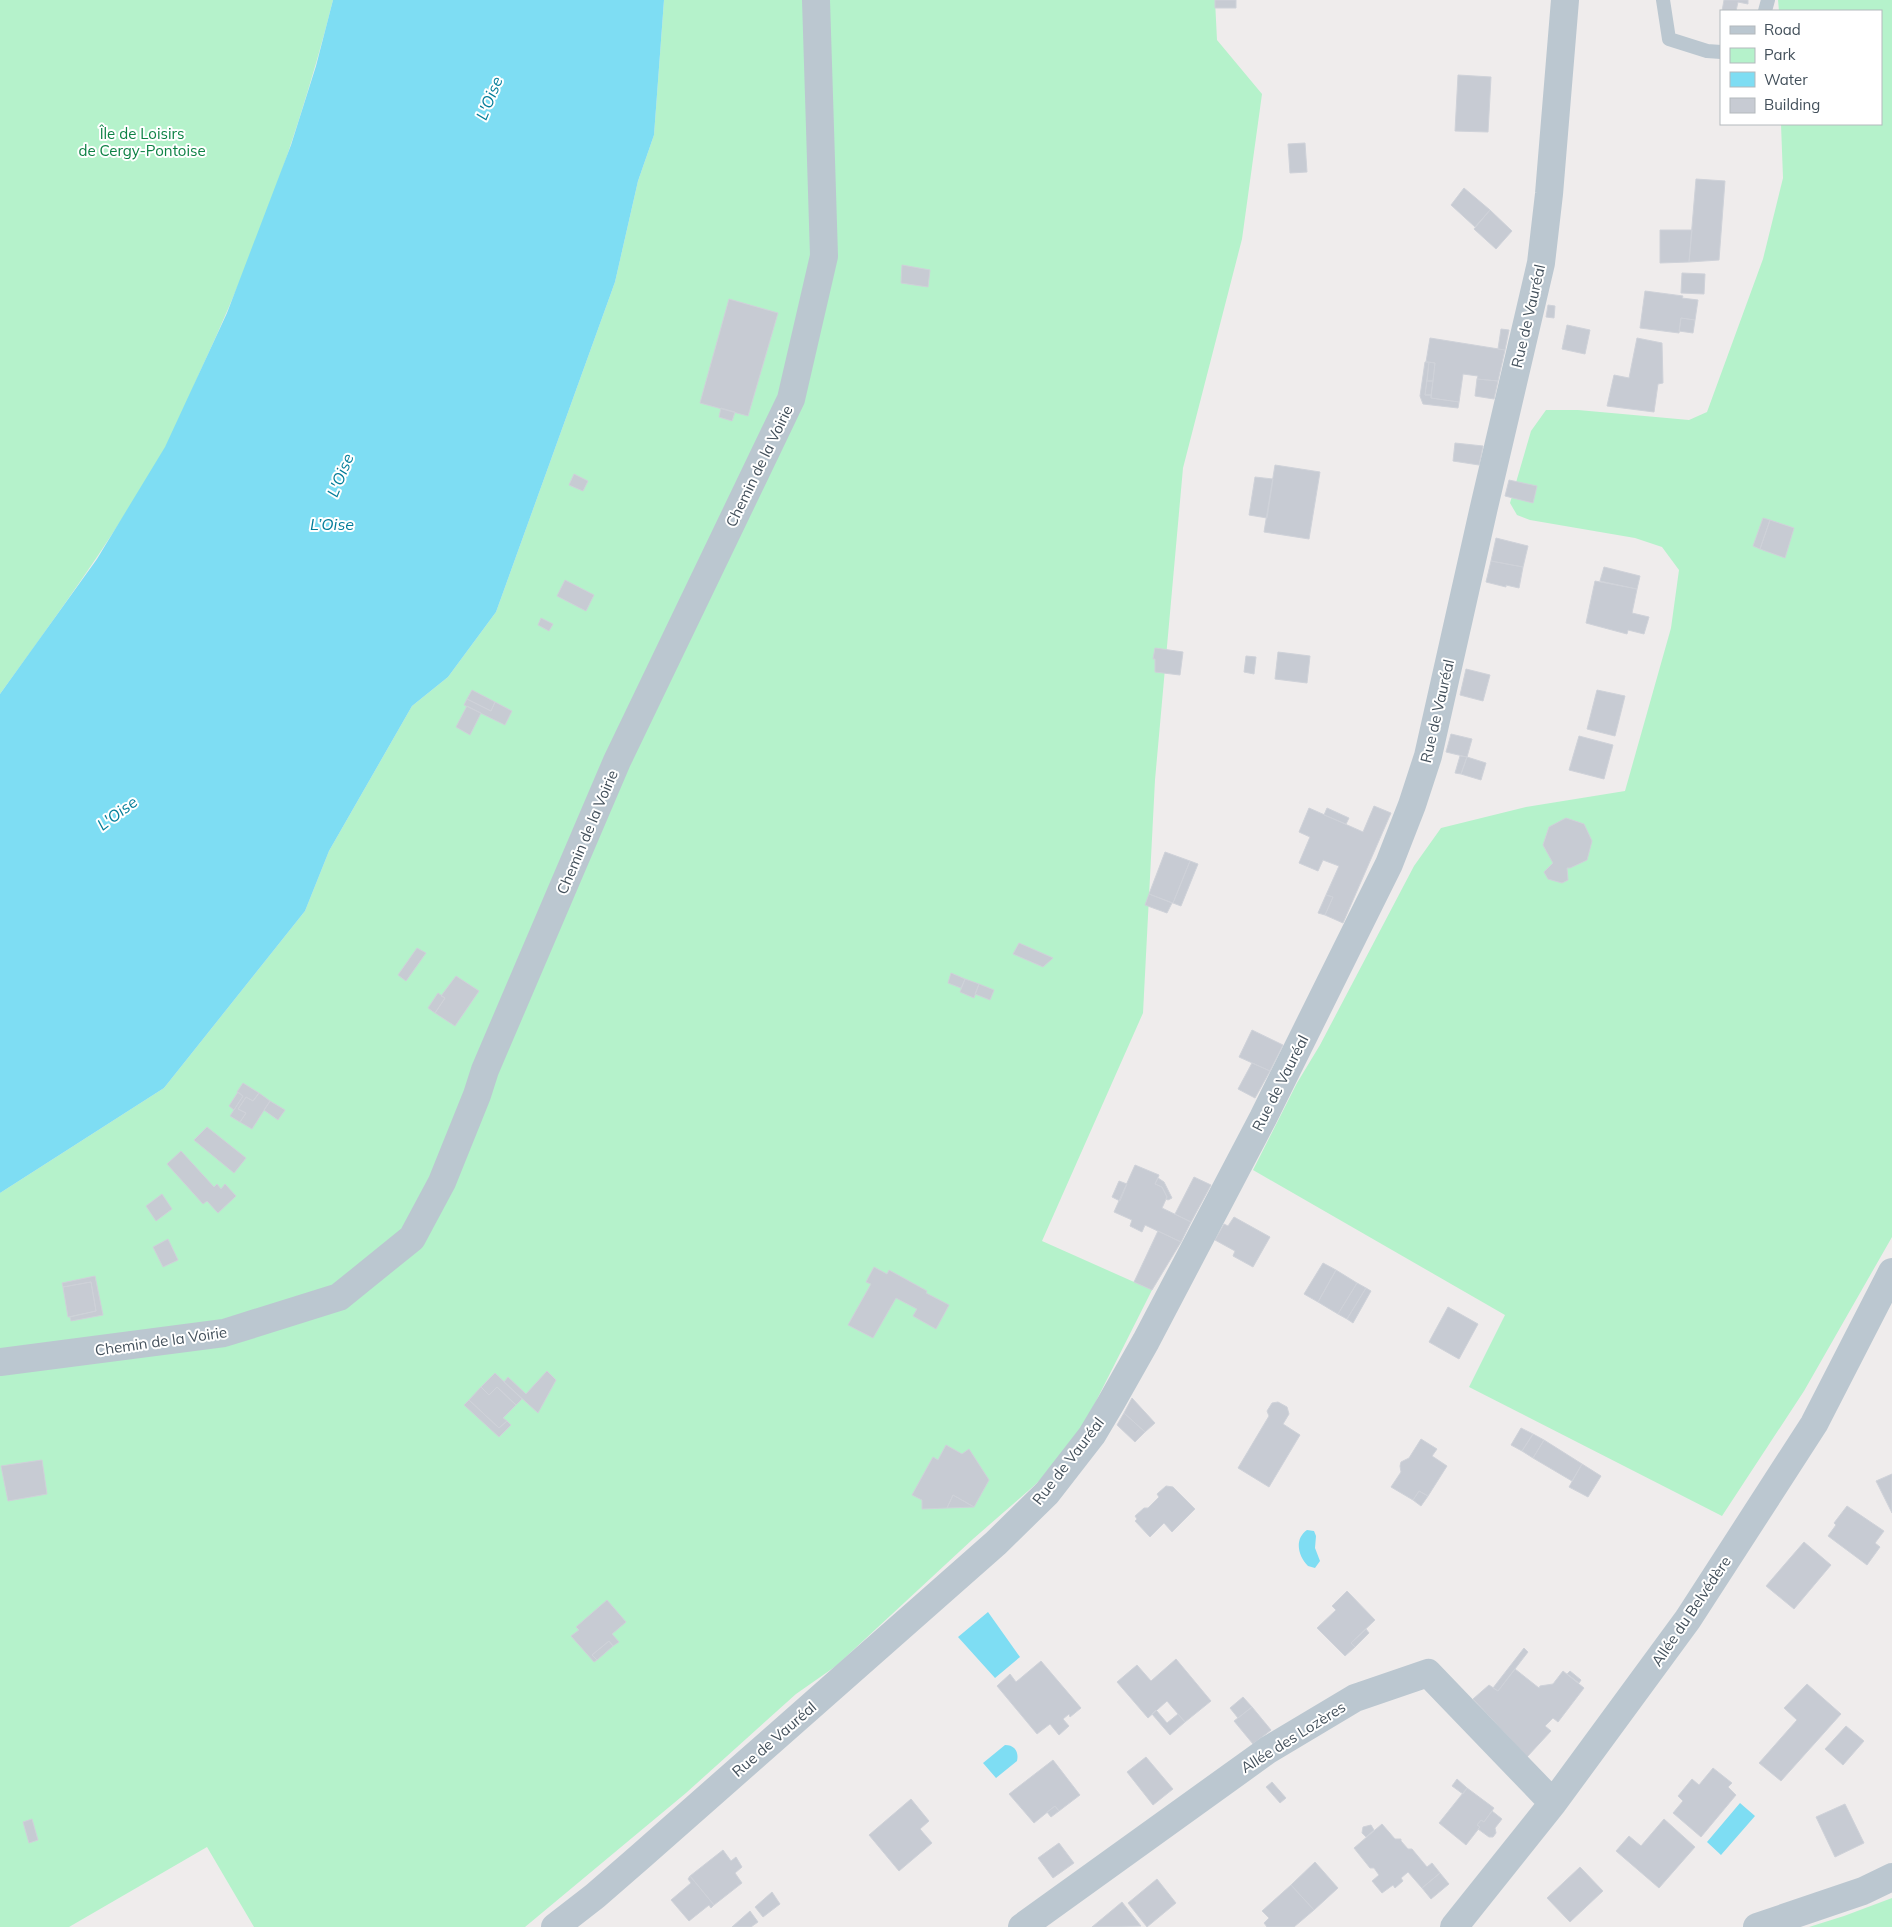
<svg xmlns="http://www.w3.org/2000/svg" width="1892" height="1927" viewBox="0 0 1892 1927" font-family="Mulish,sans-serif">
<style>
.green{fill:#b5f2cb}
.water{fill:#7eddf3}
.building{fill:#c7cbd3;stroke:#cfd2d9}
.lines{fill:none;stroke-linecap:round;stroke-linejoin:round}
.service{stroke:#bbc7d0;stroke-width:14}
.minor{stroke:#bbc7d0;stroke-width:28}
.tertiary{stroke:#bbc7d0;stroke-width:28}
.labels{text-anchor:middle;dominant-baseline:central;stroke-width:4;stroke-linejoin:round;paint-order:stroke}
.park-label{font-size:15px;fill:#0e8245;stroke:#fff}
.street-label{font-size:15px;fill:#43505b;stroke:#fff}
.water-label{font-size:16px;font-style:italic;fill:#037d99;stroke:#fff}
</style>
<rect width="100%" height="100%" fill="#efecec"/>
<!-- green -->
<path class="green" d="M0 0H333C302 124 258 246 204 363 191 391 180 421 165 448 116 534 58 614 0 694Z
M664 0H1215L1217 40 1262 94 1242 239 1183 468 1155 780 1143 1013 1042 1241 1152 1290 1082 1429 1055 1464 1036 1484 973 1539 836 1666 796 1694 686 1793 525 1927H254L207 1847 69 1927H0V1193L164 1088 305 911 329 851 412 706 448 677 496 612 615 282 638 181 654 135Z
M1778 0H1892V1237L1804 1391 1722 1516 1469 1387 1505 1315 1253 1170 1297 1083 1320 1045 1414 866 1441 828 1526 807 1625 791 1671 628 1679 570 1662 547 1635 538 1530 520 1517 515 1510 503 1531 431 1546 410H1578L1689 420 1707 412 1763 259 1783 178 1781 124H1881V11H1779Z
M1892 1898V1927H1809L1844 1916Z"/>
<!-- water -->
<path class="water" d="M333 0H664L654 135 638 181 615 282 496 612 448 677 412 706 329 851 305 911 164 1088 0 1193V694L97 559 165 447 227 313 291 145 316 66Z
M1307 1530 1314 1531 1316 1536 1315 1548 1320 1561 1315 1568 1308 1566C1298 1556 1294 1539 1307 1530Z
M988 1612 1020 1657 995 1678 958 1637Z
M1005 1745C1015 1745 1019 1752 1017 1761L996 1778 983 1763Z
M1740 1803 1755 1816 1721 1855 1707 1842Z"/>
<!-- building -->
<path class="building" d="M1215 0H1236V8H1215Z
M1724 0H1748V4L1738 2 1736 11H1722Z
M1458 75 1491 77 1488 132 1455 131Z
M1305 143 1307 172 1290 173 1288 144Z
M1696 179 1725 181 1719 260 1689 262Z
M1464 188 1490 210 1475 227 1451 205Z
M1490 210 1512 231 1496 249 1474 229Z
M1660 230H1692L1689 262 1660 263Z
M902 265 930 270 928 287 901 283Z
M1682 273 1705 274 1704 294 1681 293Z
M1645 291 1683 296 1682 298 1698 300 1695 320 1681 318 1679 333 1640 328Z
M729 299 778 313 748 416 700 403Z
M1548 305 1555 306 1554 318 1546 317Z
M1681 318 1695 320 1693 333 1679 331Z
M1567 325 1590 330 1585 354 1562 349Z
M1501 329 1509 330 1505 350 1498 349Z
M1430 338 1505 350 1498 381 1477 379 1478 376 1463 374 1459 402 1431 398 1435 363 1426 362Z
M1637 338 1662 343 1663 383 1658 384 1654 412 1607 406 1614 375 1629 378Z
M1425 362H1429L1425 395H1431V398L1459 402 1458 408 1423 404 1420 396Z
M1429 362 1435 363 1433 381H1427Z
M1477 379 1498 381 1494 399 1475 396Z
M1427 381H1433L1431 395H1425Z
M721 408 735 412 732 421 719 417Z
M1455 443 1483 446 1479 465 1453 461Z
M1275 465 1320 472 1309 539 1264 532Z
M574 474 588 481 583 491 569 485Z
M1255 477 1273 479 1267 518 1249 515Z
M1509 480 1537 486 1533 503 1505 496Z
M1763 518 1770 520 1760 549 1753 546Z
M1770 520 1794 528 1785 558 1760 549Z
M1496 538 1528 546 1523 567 1491 561Z
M1491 561 1523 567 1519 588 1506 585V587L1486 582Z
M1604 567 1640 576 1637 589 1600 581Z
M565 580 594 595 586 611 557 596Z
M1595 581 1637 589 1632 613 1649 617 1644 634 1628 630 1627 634 1586 623Z
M541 618 553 624 549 631 538 625Z
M1155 648 1183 652 1180 675 1155 672V659H1153Z
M1278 652 1310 656 1307 683 1275 679Z
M1246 656 1256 657 1254 674 1244 672Z
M1466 669 1490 675 1483 701 1460 695Z
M472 690 495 702 491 711 467 699Z
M1597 690 1625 696 1615 736 1587 729Z
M467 699 491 711 495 702 512 711 505 725 464 705Z
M467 706 481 713 470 735 456 727Z
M1451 734 1472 739 1467 757 1446 752Z
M1579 736 1613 745 1604 779 1569 770Z
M1460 756 1467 757 1461 774 1455 773Z
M1467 757 1486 763 1481 780 1461 774Z
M1374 806 1391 813 1343 923 1325 915 1333 897 1326 895 1339 866 1323 860 1318 871 1299 863 1310 837 1299 832 1309 808 1363 832Z
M1327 808 1349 818 1346 824 1324 815Z
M1566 818 1584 824 1592 841 1587 860 1570 868H1567L1568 880 1562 883 1548 879 1544 872 1553 863 1543 845 1549 827Z
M1165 852 1190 861 1173 903 1149 894Z
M1190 861 1198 864 1181 906 1173 903Z
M1149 894 1172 903 1167 913 1145 905Z
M1326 895 1333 897 1325 915 1318 913Z
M1019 943 1053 958 1043 967 1013 954Z
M417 948 426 953 406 981 398 975Z
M951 973 965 979 961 988 948 983Z
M456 976 479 991 455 1026 435 1013 445 998 441 996Z
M965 979 979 984 974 998 960 992Z
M979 984 994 990 990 1000 975 994Z
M438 993 445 998 435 1013 428 1008Z
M1252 1030 1283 1045 1270 1071 1239 1057Z
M1252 1063 1270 1071 1255 1098 1238 1089Z
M243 1083 259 1093 253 1101 246 1097 238 1109 246 1113 240 1122 230 1116 243 1096 237 1092Z
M238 1092 243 1096 234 1110 229 1106Z
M259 1093 270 1101 252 1129 240 1122 246 1113 238 1109 246 1097 253 1101Z
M270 1101 285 1110 278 1120 264 1110Z
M207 1127 246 1158 234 1173 194 1140Z
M181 1151 214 1187 217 1184 221 1189 225 1184 236 1196 218 1213 207 1201 203 1204 167 1164Z
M1135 1165 1159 1175 1155 1184 1162 1187 1167 1197 1162 1208 1191 1222 1181 1242 1145 1225 1142 1232 1130 1226 1132 1220 1114 1212Z
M1194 1177 1211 1185 1191 1222 1175 1214Z
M1158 1178 1164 1182 1172 1198 1168 1200 1166 1199 1167 1197 1162 1187 1155 1184Z
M1119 1181 1127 1184 1120 1201 1112 1197Z
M162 1194 172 1209 156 1221 146 1206Z
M1234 1217 1270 1237 1253 1267 1233 1256 1235 1251 1215 1240 1224 1224 1228 1226Z
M1158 1231 1181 1242 1152 1290 1134 1282Z
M168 1239 178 1260 163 1267 153 1247Z
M1323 1263 1336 1270 1318 1302 1304 1294Z
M874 1267 887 1274 889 1270 927 1291 926 1293 949 1305 936 1329 913 1316 917 1309 896 1298 873 1338 848 1325 871 1284 866 1282Z
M1336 1270 1357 1283 1338 1314 1318 1302Z
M95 1276 103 1315 71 1321 70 1317 96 1311 91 1282 63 1287 62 1283Z
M91 1282 96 1311 68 1317 63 1287Z
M1357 1283 1366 1288 1347 1319 1338 1314Z
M1366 1288 1371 1291 1353 1323 1347 1319Z
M1448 1307 1478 1324 1459 1359 1429 1342Z
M547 1371 556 1380 538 1413 504 1382 508 1377 526 1394Z
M495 1373 522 1399 516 1405 497 1387 489 1395 481 1387Z
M481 1387 489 1395 497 1387 516 1405 503 1418 507 1421 499 1428 469 1400Z
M1132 1398 1155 1423 1145 1432 1124 1413Z
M469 1400 499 1428 507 1421 511 1425 499 1437 464 1405Z
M1278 1402 1287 1407 1289 1414 1283 1424 1300 1435 1269 1487 1238 1468 1269 1416 1267 1411 1272 1403Z
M1124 1413 1145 1432 1135 1442 1117 1425Z
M1521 1428 1533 1434 1522 1451 1511 1445Z
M1533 1434 1544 1440 1533 1458 1522 1451Z
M1421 1439 1437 1449 1432 1456 1447 1466 1428 1496 1419 1491 1413 1500 1391 1487 1401 1472 1400 1466 1401 1462 1409 1458Z
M1544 1440 1582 1464 1572 1481 1533 1458Z
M946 1445 962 1454 969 1449 989 1480 974 1507 953 1495 947 1508 922 1509V1500L912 1495 933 1457 938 1460Z
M42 1460 47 1494 8 1501 1 1466Z
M1582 1464 1601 1476 1588 1497 1569 1487Z
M1892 1474V1513L1876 1481Z
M1166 1486 1173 1487 1195 1509 1172 1532 1164 1523 1150 1537 1135 1521 1137 1519 1135 1516 1144 1508H1148L1159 1497 1157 1494Z
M1419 1491 1428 1496 1421 1506 1413 1500Z
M953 1495 974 1507 947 1508Z
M1847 1506 1884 1531 1875 1543 1880 1547 1867 1565 1828 1536 1836 1525 1834 1523Z
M1804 1542 1831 1565 1794 1609 1766 1586Z
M1347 1591 1375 1620 1351 1643 1355 1647 1345 1656 1317 1628 1336 1610 1332 1606Z
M607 1600 626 1622 612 1634 619 1642 613 1646 609 1641 592 1655 597 1660 594 1662 571 1636 579 1630 576 1627Z
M1366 1629 1369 1633 1355 1647 1351 1643Z
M609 1641 613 1646 597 1660 592 1655Z
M1524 1648 1528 1652 1498 1691 1493 1688Z
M1176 1659 1211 1701 1185 1722 1167 1701 1148 1718 1117 1682 1137 1665 1151 1681Z
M1041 1661 1081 1708 1070 1717 1069 1714 1063 1719 1069 1726 1059 1735 1050 1724 1037 1734 997 1686 1010 1674 1016 1682Z
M1515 1669 1539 1688 1540 1686 1553 1684 1563 1671 1584 1688 1558 1722 1553 1718 1545 1726 1551 1731 1527 1757 1473 1699 1489 1685 1498 1691Z
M1570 1671 1581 1680 1579 1683 1567 1674Z
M1807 1684 1841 1714 1781 1781 1759 1763 1797 1720 1784 1708Z
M1243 1697 1252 1707 1238 1718 1230 1708Z
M1252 1707 1271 1730 1253 1744 1234 1721Z
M1156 1710 1167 1723 1178 1714 1185 1722 1170 1735 1152 1714Z
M1846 1726 1864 1741 1843 1765 1825 1749Z
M1146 1757 1173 1789 1153 1805 1127 1772Z
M1053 1760 1080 1795 1059 1811 1055 1806 1034 1823 1009 1794Z
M1713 1768 1732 1783 1728 1787 1736 1795 1701 1837 1673 1813 1683 1801 1678 1796 1692 1779 1699 1785Z
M1457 1779 1467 1788 1463 1794 1452 1786Z
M1272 1782 1286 1798 1280 1803 1266 1787Z
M1467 1788 1494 1808 1484 1822 1481 1820 1477 1825 1480 1827 1466 1845 1439 1823Z
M911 1799 929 1821 920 1829 932 1843 899 1871 869 1835Z
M1845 1804 1864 1843 1835 1857 1816 1817Z
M1055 1806 1059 1811 1051 1817 1047 1812Z
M1492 1811 1502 1819 1495 1828 1496 1833 1493 1837H1489L1478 1829 1480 1827 1477 1825 1481 1820 1484 1822Z
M32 1819 38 1840 29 1843 23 1822Z
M1664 1819 1695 1847 1659 1888 1616 1851 1629 1836 1641 1846Z
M1382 1824 1395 1839H1401V1841L1408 1849H1412L1427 1867 1432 1863 1440 1873 1422 1888 1408 1872 1401 1878 1403 1881 1395 1888 1393 1885 1382 1893 1372 1881 1379 1875 1374 1868H1370L1354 1848Z
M1371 1825 1374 1830 1366 1837 1362 1833 1363 1827Z
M1059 1843 1074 1863 1053 1878 1038 1858Z
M723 1850 731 1861 736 1857 742 1867 735 1873 742 1883 714 1905 690 1876Z
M1315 1862 1338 1888 1314 1910 1291 1885Z
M1580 1867 1603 1891 1570 1922 1547 1898Z
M1440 1873 1449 1884 1431 1899 1422 1888Z
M690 1876 714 1905 711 1908 709 1905 689 1921 671 1900 691 1883 688 1879Z
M1157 1879 1176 1903 1147 1927 1128 1903Z
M1291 1885 1314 1910 1294 1927H1267L1264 1923 1269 1918 1262 1911Z
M772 1892 780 1904 763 1917 755 1907Z
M1122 1902 1141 1926 1092 1927Z
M750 1911 758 1922 751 1927H732Z"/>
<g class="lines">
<!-- service -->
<path class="service" d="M1663 0 1669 39 1707 51 1721 52
M1765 11 1768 0"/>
<!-- minor -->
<path class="minor" d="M0 1362 224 1333 339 1297 412 1238 442 1182 477 1095 485 1070 617 761 791 399 824 256 816 0
M1022 1927 1268 1750 1355 1698 1428 1673 1553 1803
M1454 1927 1553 1803 1688 1619 1814 1424 1892 1272"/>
<!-- tertiary -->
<path class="tertiary" d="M555 1927 595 1896 641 1856 996 1543 1047 1493 1092 1435 1111 1403 1146 1341 1263 1118 1389 864 1412 805 1428 756 1484 507 1541 263 1549 194 1565 0
M1757 1927 1863 1891 1892 1877"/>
</g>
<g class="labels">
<!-- park labels -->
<g class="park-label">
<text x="142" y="133">Île de Loisirs<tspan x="142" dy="17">de Cergy-Pontoise</tspan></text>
</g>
<!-- street labels -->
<g class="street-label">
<text transform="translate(1528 316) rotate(-77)">Rue de Vauréal</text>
<text transform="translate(759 466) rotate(-64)">Chemin de la Voirie</text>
<text transform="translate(1437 711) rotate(-77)">Rue de Vauréal</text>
<text transform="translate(587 832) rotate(-67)">Chemin de la Voirie</text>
<text transform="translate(1280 1083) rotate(-63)">Rue de Vauréal</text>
<text transform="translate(161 1341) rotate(-8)">Chemin de la Voirie</text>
<text transform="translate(1068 1461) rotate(-52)">Rue de Vauréal</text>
<text transform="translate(1691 1611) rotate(-56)">Allée du Belvédère</text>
<text transform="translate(1293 1737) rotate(-32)">Allée des Lozères</text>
<text transform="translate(774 1739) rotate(-41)">Rue de Vauréal</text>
</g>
<!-- water labels -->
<g class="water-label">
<text transform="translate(489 98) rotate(-68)">L'Oise</text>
<text transform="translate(340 475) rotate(-68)">L'Oise</text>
<text x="332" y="524">L’Oise</text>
<text transform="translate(117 813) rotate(-37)">L'Oise</text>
</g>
</g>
<!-- legend -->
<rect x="1720" y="10" width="162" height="115" fill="#ffffff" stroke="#b4b9bd"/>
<rect x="1730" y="26" width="25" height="8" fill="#bbc7d0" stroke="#b4b9bd"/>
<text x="1764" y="35" font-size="15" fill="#43505b">Road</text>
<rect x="1730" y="48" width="25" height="15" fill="#b5f2cb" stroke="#b4b9bd"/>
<text x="1764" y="60" font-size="15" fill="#43505b">Park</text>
<rect x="1730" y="72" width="25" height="15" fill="#7eddf3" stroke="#b4b9bd"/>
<text x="1764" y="85" font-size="15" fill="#43505b">Water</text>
<rect x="1730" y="98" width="25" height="15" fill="#c7cbd3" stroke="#b4b9bd"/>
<text x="1764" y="110" font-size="15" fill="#43505b">Building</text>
</svg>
